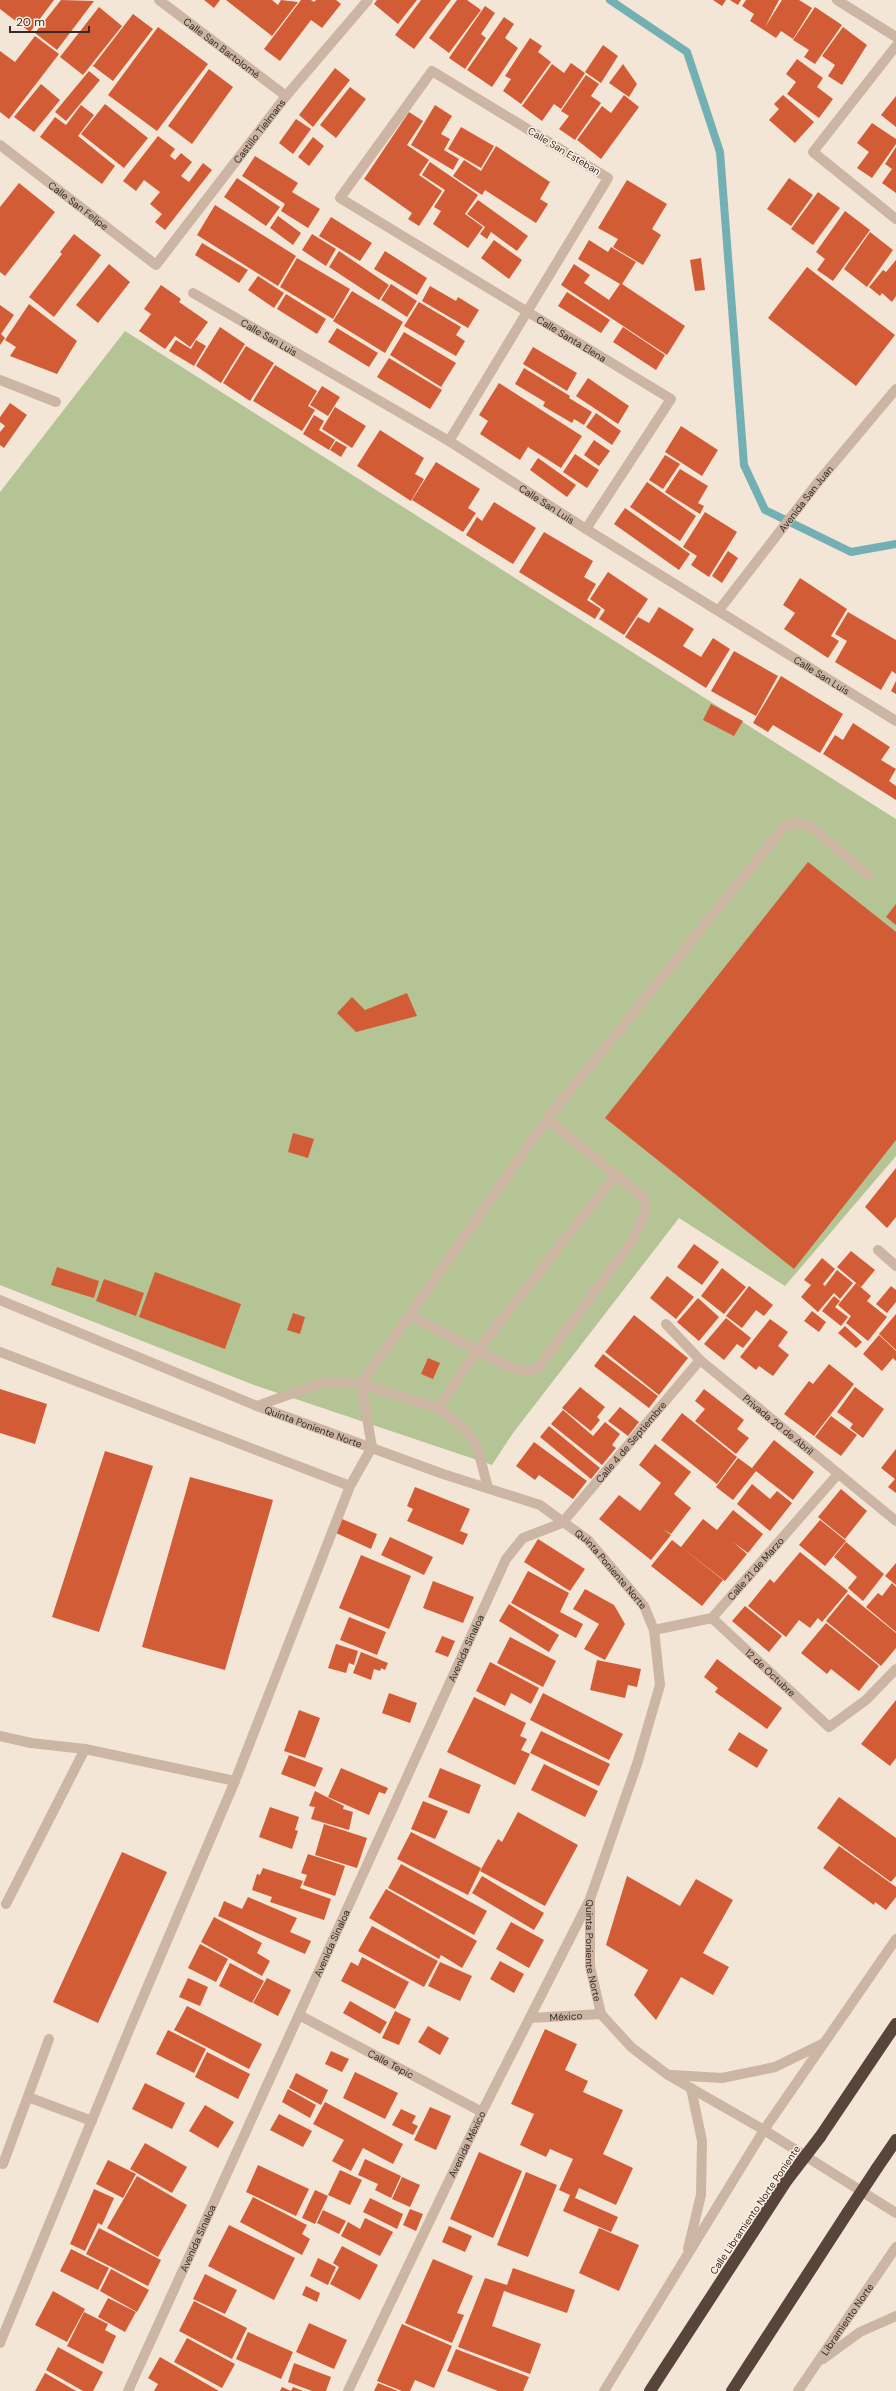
<svg xmlns="http://www.w3.org/2000/svg" width="896" height="2391" viewBox="0 0 896 2391" font-family="'DM Sans',sans-serif">
<style>
.green{fill:#b4c495}
.lines{fill:none;stroke-linecap:round;stroke-linejoin:round}
.stream{stroke:#73b0b3;stroke-width:8}
.building{fill:#d25c36}
.minor{stroke:#ccb5a2;stroke-width:10}
.highway{stroke:#58443b;stroke-width:12}
.highway-bridge{stroke:#58443b;stroke-width:12}
.labels{text-anchor:middle;dominant-baseline:central;stroke-width:3;stroke-linejoin:round;paint-order:stroke}
.street-label{font-size:10px;fill:#362a25;stroke:#fbf0e3}
</style>
<rect width="100%" height="100%" fill="#f3e6d6"/>
<!-- green -->
<path class="green" d="M125 331 896 819V1156L785 1286 679 1218 513 1433 492 1465 254 1385 0 1285V492Z"/>
<g class="lines">
<!-- stream -->
<path class="stream" d="M610 0 687 52 720 152 744 465 765 510 851 552 896 544"/>
</g>
<!-- building -->
<path class="building" d="M0 0H54L30 32 0 9Z
M61 0 94 1 57 50 35 33Z
M204 0H220L214 8Z
M226 0H272L278 5 281 0 298 2 272 36Z
M301 0H311L314 2 316 0H336L341 4 322 28 311 20 280 61 264 49Z
M377 0H417L398 24 374 4Z
M421 0H451L414 49 395 35Z
M457 0H467L481 10 449 53 429 38Z
M713 0H726L722 6Z
M730 0H741L738 5Z
M746 0H779L765 27 782 0H799L812 8 793 39 781 31 776 38 750 21 754 14 742 6Z
M485 6 495 13 481 34 486 38 465 69 449 58Z
M99 7 122 26 83 75 60 57Z
M815 7 842 25 815 64 804 57 809 50 793 40Z
M133 14 153 29 113 81 93 66Z
M504 17 514 24 505 38 518 48 492 87 467 70Z
M158 27 208 64 157 131 108 95Z
M843 27 867 45 842 85 828 76 835 65 822 56Z
M35 36 59 54 9 119 0 112V51L15 62Z
M530 38 542 46 538 52 551 62 521 104 503 91 511 79 505 76Z
M603 45 618 56 601 83 585 72Z
M797 59 823 78 817 87 833 99 819 118 787 94 796 82 786 74Z
M571 63 585 73 561 109 554 104 542 121 522 106 552 64 564 73Z
M623 64 637 84 629 97 609 83Z
M335 68 350 80 313 127 299 115Z
M209 69 233 87 192 144 168 126Z
M89 71 100 80 66 121 55 112Z
M586 75 599 84 591 96 601 103 575 140 559 129 569 116 561 111Z
M41 84 60 100 34 132 14 117Z
M350 87 366 99 336 138 320 125Z
M624 95 639 107 601 159 577 140 602 106 611 113Z
M783 95 814 122 795 143 769 120 779 109 774 104Z
M896 96V127L881 115Z
M105 104 148 138 124 168 81 134Z
M81 105 94 115 78 136 115 166 102 184 40 137 55 117 66 125Z
M435 105 452 116 441 134 450 139 444 150 459 159 453 170 411 145Z
M409 112 423 121 407 145 429 160 419 175 442 191 419 226 408 219 412 213 364 179Z
M296 119 311 129 293 154 279 143Z
M872 123 896 139V144L872 178 857 168 869 152 857 143Z
M461 127 494 146 481 168 448 149Z
M158 136 175 149 170 156 175 160 181 153 192 162 181 176 189 182 203 163 212 170 165 230 155 222 162 214 150 204 160 192 144 180 136 191 123 181Z
M313 137 324 146 309 166 298 157Z
M496 146 550 182 540 199 548 204 536 223 485 190 482 195 453 176 464 160 481 171Z
M896 147V193L882 183 892 169 885 164Z
M255 156 298 183 292 192 320 209 308 228 281 211 285 204 242 176Z
M430 162 478 195 465 214 483 227 468 248 433 224 441 211 434 207 445 190 422 175Z
M237 178 280 207 266 226 224 197Z
M789 178 813 195 791 226 767 209Z
M627 180 667 204 652 229 661 235 643 265 613 247 618 239 598 228Z
M19 183 55 212 5 276 0 272V207Z
M818 192 840 208 813 245 791 229Z
M478 200 528 236 517 251 491 232 487 239 480 234 485 227 467 214Z
M215 205 296 256 278 286 197 235Z
M845 211 870 230 833 281 817 270 825 259 816 252Z
M278 216 301 233 293 245 270 228Z
M331 217 372 243 360 261 319 236Z
M870 232 893 250 867 287 844 269Z
M74 234 101 255 54 317 29 297 62 254 60 252Z
M312 234 336 249 326 266 302 250Z
M494 240 522 260 509 279 481 258Z
M589 240 608 252 611 247 636 262 622 284 685 326 667 355 561 285 574 264 590 275 584 283 609 300 620 284 578 259Z
M202 243 248 270 239 283 195 255Z
M339 251 389 285 379 300 329 267Z
M385 251 427 278 417 295 374 269Z
M297 258 350 289 333 319 280 287Z
M701 258 705 290 695 291 690 260Z
M896 260V296L892 302 882 293 880 296 869 287 883 270 886 272Z
M109 264 130 282 98 323 76 305Z
M807 267 895 335 856 386 768 318Z
M258 276 284 293 274 308 248 290Z
M391 284 417 301 407 317 381 300Z
M161 285 181 299 179 302 208 322 190 347 175 336 165 349 139 331 151 314 144 309Z
M430 286 456 301 458 297 479 310 468 328 422 301Z
M352 291 403 322 385 353 333 321Z
M567 292 610 320 601 333 558 306Z
M286 294 326 319 317 334 277 309Z
M419 302 461 327 456 335 465 341 456 356 404 326Z
M29 304 77 341 57 374 10 356 16 347 5 340Z
M0 305 14 315 1 334 5 338 0 345Z
M220 327 245 344 221 383 196 366Z
M623 327 665 355 656 370 613 342Z
M337 328 378 353 369 367 328 342Z
M404 332 456 363 441 387 390 355Z
M176 340 191 349 196 340 206 346 194 366 169 351Z
M246 346 274 363 250 401 223 383Z
M533 347 577 373 567 391 523 364Z
M389 358 442 390 430 409 377 377Z
M275 365 317 391 308 406 315 410 302 431 253 401Z
M524 368 570 396 569 398 592 412 584 425 574 419 572 423 543 406 545 402 515 384Z
M588 378 629 406 618 424 576 396Z
M499 383 582 436 561 468 528 447 520 460 480 434 488 421 479 415Z
M322 386 340 397 328 416 310 405Z
M10 403 27 415 4 448 0 445V432L5 426 0 422V417Z
M335 407 366 426 352 448 322 429Z
M596 413 621 431 612 445 586 427Z
M314 415 324 421 319 430 335 440 329 450 303 434Z
M681 426 718 450 702 476 665 452Z
M380 430 424 458 415 474 424 479 411 501 357 466Z
M594 440 610 451 599 466 584 455Z
M336 441 347 447 341 457 330 450Z
M575 454 599 470 587 488 563 472Z
M665 455 680 464 663 489 649 480Z
M538 458 576 485 567 497 530 470Z
M436 462 480 489 468 508 476 513 463 532 412 500Z
M680 469 708 486 698 503 704 506 700 514 665 492Z
M647 482 696 516 680 541 630 507Z
M494 502 536 528 513 564 466 535 477 517 482 521Z
M625 508 690 554 679 570 614 524Z
M705 512 737 532 709 577 691 565 697 556 683 547Z
M544 532 593 561 584 577 596 584 587 600 601 609 595 619 519 572Z
M728 551 738 558 722 583 712 576Z
M608 572 648 599 624 635 599 619 605 610 590 599Z
M800 578 847 609 831 636 839 641 828 658 784 629 795 613 783 605Z
M659 607 694 629 683 646 701 657 713 638 730 649 706 688 625 637 638 617 649 623Z
M848 612 896 640V674L892 671 881 690 835 662 847 641 835 634Z
M734 651 778 676 756 716 711 691Z
M781 676 843 714 820 753 773 725 768 732 753 723Z
M896 681V694L891 691Z
M711 704 743 721 734 736 703 720Z
M853 723 890 747 881 760 896 769 889 781 896 786V800L823 754 835 735 843 740Z
M808 862 896 932V1140L794 1269 605 1118Z
M896 904V925L886 917Z
M407 993 417 1016 356 1032 337 1013 352 997 365 1010Z
M293 1133 314 1139 308 1158 288 1152Z
M896 1168V1217L887 1228 865 1207Z
M694 1244 719 1262 702 1285 677 1267Z
M851 1251 875 1270 861 1287 837 1267Z
M822 1258 835 1269 823 1284 825 1286 837 1270 853 1283 840 1299 834 1293 818 1312 801 1297 811 1285 804 1280Z
M57 1267 99 1281 94 1298 51 1285Z
M722 1268 746 1287 724 1314 701 1296Z
M155 1272 241 1304 225 1349 139 1317Z
M667 1276 694 1297 676 1319 650 1298Z
M104 1279 144 1293 136 1316 96 1301Z
M856 1283 871 1296 867 1301 887 1317 868 1341 846 1323 851 1316 838 1305Z
M749 1286 773 1305 764 1316 756 1310 742 1328 726 1316Z
M891 1286 896 1290V1302L887 1313 876 1304Z
M834 1296 840 1301 835 1307 848 1317 841 1326 822 1311Z
M698 1298 719 1317 699 1341 677 1322Z
M812 1311 826 1322 819 1332 804 1321Z
M293 1313 305 1317 300 1334 287 1330Z
M896 1314V1350L879 1334Z
M634 1315 688 1358 659 1395 605 1352Z
M726 1318 751 1338 743 1348 737 1344 724 1360 704 1344Z
M770 1319 788 1332 778 1346 789 1355 773 1376 759 1366 756 1370 740 1357Z
M845 1326 862 1342 856 1348 838 1333Z
M879 1335 896 1351V1361L893 1358 882 1371 863 1354Z
M603 1354 658 1396 649 1408 594 1366Z
M428 1358 440 1363 433 1379 421 1374Z
M829 1364 854 1384 814 1436 784 1414 809 1381 813 1384Z
M580 1387 605 1407 597 1417 600 1420 591 1431 562 1408Z
M855 1387 884 1409 863 1438 850 1428 853 1424 837 1412Z
M0 1389 47 1404 35 1444 0 1433Z
M704 1389 744 1420 737 1429 749 1438 736 1454 695 1421 705 1409 695 1401Z
M620 1407 639 1422 628 1436 608 1421Z
M563 1410 593 1436 605 1422 620 1434 612 1445 616 1448 602 1465 551 1424Z
M682 1413 737 1457 717 1484 661 1440Z
M831 1416 857 1435 841 1456 815 1437Z
M549 1426 600 1468 591 1479 540 1437Z
M774 1440 814 1472 793 1500 752 1468Z
M534 1442 587 1481 573 1499 539 1475 535 1480 516 1466Z
M655 1444 691 1472 674 1494 691 1508 671 1534 663 1529 671 1535 651 1560 599 1519 619 1495 640 1511 661 1483 639 1465Z
M896 1449V1493L888 1487 895 1479 881 1468Z
M105 1451 153 1466 99 1632 52 1617Z
M738 1458 756 1471 733 1500 716 1487Z
M190 1477 273 1500 225 1670 142 1647Z
M752 1484 770 1499 777 1491 792 1503 770 1531 737 1504Z
M415 1487 470 1509 460 1531 468 1534 463 1545 407 1521 413 1509 407 1506Z
M841 1489 867 1511 845 1539 818 1517Z
M733 1510 763 1534 748 1553 733 1542 747 1554 725 1581 681 1547 703 1519 717 1530Z
M342 1519 377 1534 371 1549 336 1533Z
M820 1520 846 1541 825 1566 799 1545Z
M390 1537 433 1557 424 1575 381 1555Z
M538 1539 585 1569 570 1591 524 1562Z
M672 1540 723 1580 702 1606 651 1566Z
M846 1542 884 1574 863 1601 848 1588 857 1577 834 1557Z
M800 1552 848 1591 822 1622 818 1618 810 1628 799 1620 786 1637 748 1606 770 1579 774 1583Z
M361 1555 411 1576 389 1629 339 1608Z
M896 1563V1585L885 1576Z
M528 1571 569 1593 560 1612 583 1624 576 1638 511 1603Z
M433 1581 474 1597 463 1623 423 1608Z
M892 1583 896 1587V1632L866 1607 878 1593 882 1596Z
M585 1589 614 1605 625 1624 605 1660 584 1649 599 1624 573 1609Z
M848 1594 896 1633V1648L881 1666 826 1621Z
M509 1604 559 1635 549 1652 499 1621Z
M745 1606 782 1636 769 1652 732 1621Z
M349 1617 386 1632 377 1655 340 1640Z
M826 1623 879 1666 859 1691 831 1669 827 1674 801 1653Z
M442 1636 455 1641 448 1657 435 1652Z
M510 1637 556 1661 543 1687 497 1663Z
M336 1644 358 1651 354 1665 349 1663 346 1673 328 1668Z
M361 1652 388 1663 385 1670 381 1668 380 1671 374 1669 371 1680 353 1673Z
M717 1659 782 1708 767 1729 715 1692 718 1688 704 1677Z
M597 1660 641 1669 637 1687 628 1685 625 1698 590 1690Z
M490 1662 539 1688 531 1704 511 1693 505 1706 476 1691Z
M389 1693 417 1703 410 1723 382 1713Z
M543 1693 623 1734 609 1760 530 1720Z
M474 1697 526 1723 520 1736 527 1739 521 1750 530 1754 515 1785 447 1752Z
M896 1700V1758L890 1766 861 1744Z
M299 1710 320 1718 305 1758 284 1751Z
M541 1731 610 1764 599 1786 530 1753Z
M739 1732 768 1750 757 1768 728 1750Z
M289 1755 323 1768 315 1787 281 1774Z
M544 1764 598 1791 585 1817 531 1790Z
M341 1768 388 1788 385 1794 379 1792 369 1815 328 1797Z
M440 1768 481 1785 469 1814 428 1797Z
M315 1791 344 1806 343 1809 353 1812 349 1830 311 1819 315 1807 309 1806Z
M839 1797 896 1838V1876L891 1882 817 1828Z
M423 1801 448 1811 435 1839 411 1829Z
M270 1807 299 1817 295 1830 298 1831 292 1849 259 1837Z
M518 1812 578 1845 545 1906 480 1871 498 1839 502 1842Z
M324 1824 367 1838 357 1868 315 1855Z
M411 1832 481 1868 468 1895 397 1859Z
M839 1846 896 1887V1897L886 1910 875 1902 874 1905 823 1868Z
M122 1852 167 1872 98 2023 53 2002Z
M308 1854 345 1866 335 1896 303 1885 307 1875 301 1873Z
M401 1864 487 1911 474 1935 388 1888Z
M263 1868 303 1881 300 1888 331 1899 324 1920 270 1902 272 1897 252 1890 257 1874 260 1875Z
M482 1876 544 1913 534 1930 472 1893Z
M627 1876 680 1906 696 1879 733 1900 703 1953 729 1967 713 1995 681 1977 656 2020 634 1995 648 1970 606 1945Z
M386 1889 477 1941 462 1968 441 1955 439 1959 369 1918Z
M248 1897 297 1918 290 1932 311 1941 305 1954 218 1916 224 1901 242 1909Z
M214 1917 262 1943 257 1953 270 1961 262 1976 201 1942Z
M511 1922 544 1940 529 1968 496 1949Z
M372 1926 438 1961 424 1987 358 1951Z
M200 1944 228 1959 216 1982 188 1968Z
M362 1957 409 1982 395 2009 341 1981 351 1962 358 1966Z
M500 1961 524 1974 514 1993 490 1979Z
M440 1962 472 1976 460 2001 428 1986Z
M230 1963 264 1981 252 2003 219 1986Z
M188 1978 208 1987 200 2006 179 1997Z
M267 1978 291 1990 278 2016 253 2003Z
M350 2001 387 2022 380 2034 343 2013Z
M187 2006 262 2044 249 2069 174 2030Z
M395 2011 411 2019 399 2045 382 2038Z
M428 2026 449 2038 440 2055 418 2042Z
M545 2029 577 2044 565 2070 588 2081 583 2092 623 2110 603 2154 633 2168 616 2205 579 2188 575 2198 618 2217 611 2232 563 2211 570 2195 559 2190 573 2159 550 2149 546 2157 520 2145 534 2114 511 2104Z
M168 2030 206 2049 194 2073 156 2054Z
M331 2051 349 2059 342 2072 325 2064Z
M207 2052 250 2074 238 2099 195 2077Z
M355 2072 398 2093 385 2119 343 2098Z
M296 2073 328 2090 321 2105 289 2088Z
M145 2083 185 2103 172 2129 132 2109Z
M288 2089 316 2105 310 2118 282 2102Z
M325 2102 403 2144 393 2164 363 2148 351 2171 332 2161 344 2140 313 2124Z
M205 2105 234 2122 218 2148 189 2131Z
M430 2107 451 2116 436 2150 414 2140Z
M401 2109 416 2116 412 2123 418 2126 413 2135 392 2125Z
M279 2114 312 2131 303 2147 270 2130Z
M145 2143 187 2167 172 2193 130 2169Z
M479 2152 522 2171 493 2238 450 2219Z
M365 2159 401 2176 391 2198 375 2190 378 2184 358 2175Z
M108 2160 136 2174 123 2198 96 2184Z
M258 2165 309 2189 296 2216 246 2192Z
M340 2170 362 2180 350 2205 328 2195Z
M526 2172 557 2185 528 2257 497 2245Z
M137 2176 187 2205 158 2257 107 2228Z
M402 2177 420 2185 410 2207 392 2199Z
M94 2189 114 2198 102 2225 98 2223 85 2251 70 2244Z
M315 2190 328 2196 315 2224 302 2218Z
M253 2197 307 2225 302 2234 310 2239 302 2255 240 2222Z
M370 2198 403 2214 397 2229 363 2212Z
M410 2209 423 2214 416 2231 403 2225Z
M323 2210 346 2221 339 2234 317 2223Z
M365 2218 393 2232 380 2256 341 2236 348 2222 360 2229Z
M229 2225 295 2258 274 2300 208 2266Z
M449 2226 472 2236 465 2252 442 2242Z
M99 2228 161 2260 148 2286 86 2254Z
M599 2228 639 2245 619 2291 579 2273Z
M342 2246 378 2265 360 2300 330 2284 339 2267 333 2263Z
M71 2249 109 2268 98 2290 60 2271Z
M318 2258 336 2267 328 2285 310 2276Z
M433 2259 473 2276 457 2313 464 2315 452 2343 405 2323Z
M513 2268 575 2290 567 2313 504 2291 492 2326 541 2344 530 2374 458 2347 485 2278 507 2285Z
M111 2269 149 2290 137 2312 100 2291Z
M205 2274 237 2290 225 2314 193 2299Z
M306 2286 320 2293 317 2302 302 2295Z
M53 2291 85 2309 67 2342 35 2325Z
M108 2298 136 2312 125 2332 98 2317Z
M194 2301 247 2328 232 2359 179 2331Z
M84 2312 108 2324 105 2330 116 2336 103 2364 67 2346Z
M309 2323 347 2340 334 2369 296 2352Z
M402 2324 452 2346 434 2388 415 2380 410 2391H402L377 2381Z
M248 2332 293 2352 281 2379 236 2359Z
M187 2338 235 2364 222 2388 174 2362Z
M58 2347 103 2372 93 2391H83L46 2370Z
M456 2349 529 2377 523 2391H498L447 2371Z
M160 2357 219 2391H154L158 2384 148 2378Z
M294 2363 331 2377 326 2391H312L288 2382Z
M45 2373 76 2391H35Z
M378 2383 398 2391H374Z
M282 2387 291 2391 293 2387 303 2391H280Z"/>
<g class="lines">
<!-- minor -->
<g class="minor">
<path id="s1" d="M159 0 286 96"/>
<path d="M837 0 896 37"/>
<path d="M896 46 813 152 896 219"/>
<path id="s2" d="M0 145 156 265 286 96 368 0"/>
<path id="s3" d="M193 293 449 441 586 529 896 721"/>
<path d="M0 380 56 402"/>
<path id="s4" d="M449 441 608 178 432 71 340 198 671 399 586 529"/>
<path id="s5" d="M719 610 818 482 896 389"/>
<path d="M878 1250 896 1266"/>
<path id="s6" d="M0 1300 257 1406 443 1474 540 1505 588 1540 644 1606 654 1630 660 1685 637 1764 590 1899V1966L601 2014 631 2047 668 2075 764 2130 896 2213"/>
<path d="M409 1315 507 1366 522 1371 537 1369 633 1240 646 1210 644 1198 547 1119"/>
<path id="s7" d="M666 1324 700 1360 896 1521"/>
<path d="M0 1352 350 1486"/>
<path d="M257 1406 321 1383H347L361 1384 438 1408 458 1423 470 1435 478 1450 488 1488"/>
<path d="M438 1408 477 1351 615 1176"/>
<path id="s8" d="M712 1618 829 1727 866 1700 896 1669"/>
<path id="s9" d="M654 1630 712 1618 838 1474"/>
<path d="M0 1736 31 1743 85 1749 235 1781"/>
<path d="M6 1904 85 1749"/>
<path id="s10" d="M299 2015 482 2112"/>
<path id="s11" d="M530 2018 601 2014"/>
<path d="M671 2075 722 2078 775 2067 822 2044"/>
<path d="M28 2097 92 2121"/>
<path d="M3 2164 49 2039"/>
<path d="M688 2249 701 2195 702 2141 691 2088"/>
<path d="M0 2343 132 2023 235 1781 350 1486 372 1447 361 1384 547 1119 784 827 794 823 809 825 869 876"/>
<path d="M823 2359 860 2332 896 2316"/>
<path id="s12" d="M128 2391 506 1559 523 1538 562 1523 700 1360"/>
<path id="s13" d="M348 2391 482 2112 589 1901"/>
<path d="M604 2391 764 2130 896 1939"/>
<path id="s14" d="M798 2391 896 2247"/>
</g>
<!-- highway -->
<path class="highway" d="M820 2137 896 2024
M877 2168 896 2140
M650 2391 787 2180
M732 2391 848 2212"/>
<!-- highway-bridge -->
<path class="highway-bridge" d="M787 2180 820 2137
M848 2212 877 2168"/>
</g>
<g class="labels">
<!-- street labels -->
<g class="street-label">
<text stroke="none"><textPath href="#s1" startOffset="79">Calle San Bartolomé</textPath></text>
<text stroke="none"><textPath href="#s2" startOffset="366">Castillo Tielmans</textPath></text>
<text transform="translate(564 151) rotate(31)">Calle San Esteban</text>
<text stroke="none"><textPath href="#s2" startOffset="99">Calle San Felipe</textPath></text>
<text stroke="none"><textPath href="#s3" startOffset="88">Calle San Luis</textPath></text>
<text stroke="none"><textPath href="#s4" startOffset="941">Calle Santa Elena</textPath></text>
<text stroke="none"><textPath href="#s5" startOffset="141">Avenida San Juan</textPath></text>
<text stroke="none"><textPath href="#s3" startOffset="412">Calle San Luis</textPath></text>
<text stroke="none"><textPath href="#s3" startOffset="736">Calle San Luis</textPath></text>
<text stroke="none"><textPath href="#s7" startOffset="151">Privada 20 de Abril</textPath></text>
<text stroke="none"><textPath href="#s6" startOffset="338">Quinta Poniente Norte</textPath></text>
<text stroke="none"><textPath href="#s12" startOffset="1089">Calle 4 de Septiembre</textPath></text>
<text stroke="none"><textPath href="#s9" startOffset="125">Calle 21 de Marzo</textPath></text>
<text stroke="none"><textPath href="#s6" startOffset="674">Quinta Poniente Norte</textPath></text>
<text stroke="none"><textPath href="#s12" startOffset="816">Avenida Sinaloa</textPath></text>
<text stroke="none"><textPath href="#s8" startOffset="80">12 de Octubre</textPath></text>
<text stroke="none"><textPath href="#s12" startOffset="492">Avenida Sinaloa</textPath></text>
<text stroke="none"><textPath href="#s6" startOffset="1082">Quinta Poniente Norte</textPath></text>
<text stroke="none"><textPath href="#s11" startOffset="36">México</textPath></text>
<text stroke="none"><textPath href="#s10" startOffset="104">Calle Tepic</textPath></text>
<text stroke="none"><textPath href="#s13" startOffset="274">Avenida México</textPath></text>
<text transform="translate(755 2210) rotate(-56)">Calle Libramiento Norte Poniente</text>
<text stroke="none"><textPath href="#s12" startOffset="168">Avenida Sinaloa</textPath></text>
<text stroke="none"><textPath href="#s14" startOffset="87">Libramiento Norte</textPath></text>
</g>
</g>
<!-- scale -->
<path d="M10 26v6h79v-6" fill="none" stroke="#362a25" stroke-width="2"/>
<text x="16" y="26" font-size="12" fill="#362a25" stroke="#fbf0e3" stroke-width="3" paint-order="stroke">20 m</text>
</svg>
